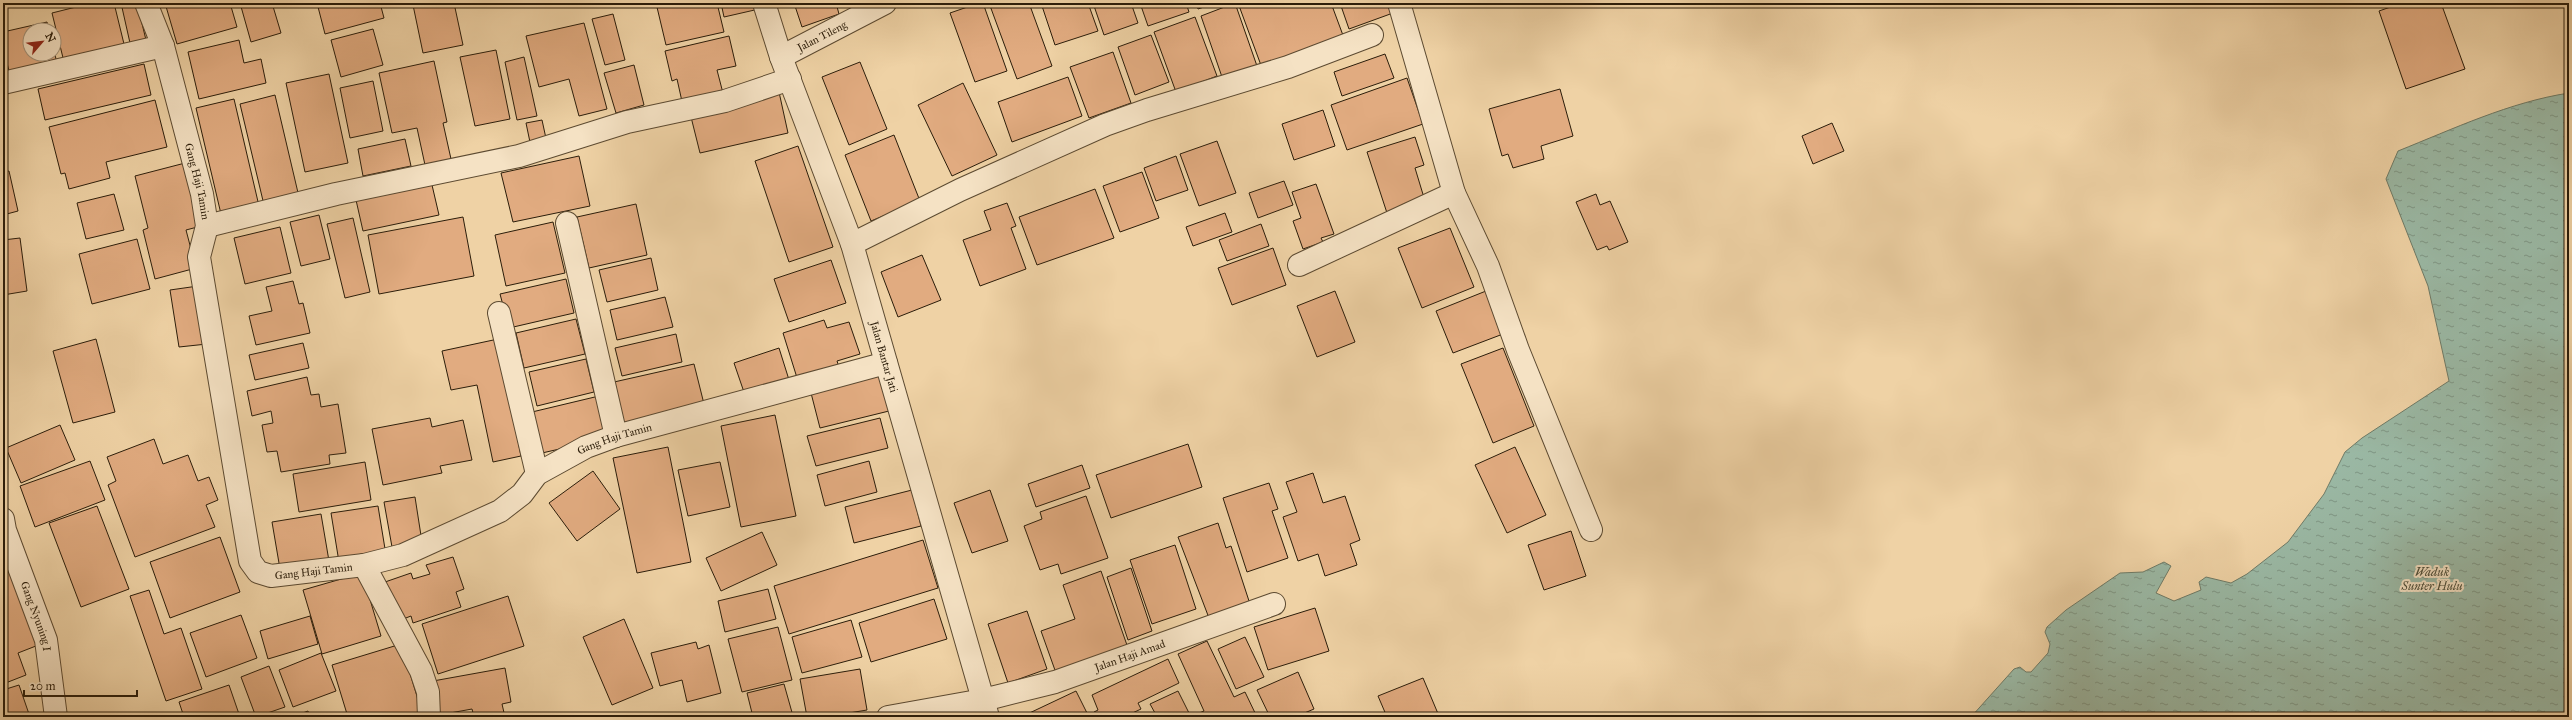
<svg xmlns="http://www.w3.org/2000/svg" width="2572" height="720" viewBox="0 0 2572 720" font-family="'IM FELL Great Primer',serif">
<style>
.water{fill:url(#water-ripples);stroke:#6e7a66}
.building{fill:#e1ab80;stroke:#2b1d0a}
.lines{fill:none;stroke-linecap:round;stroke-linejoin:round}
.minor-casing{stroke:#5c4a31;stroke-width:24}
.minor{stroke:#f5e2c4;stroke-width:22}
.labels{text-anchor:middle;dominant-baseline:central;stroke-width:4;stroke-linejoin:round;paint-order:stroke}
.street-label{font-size:11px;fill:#2b1d0a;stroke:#f5e2c4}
.water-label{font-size:12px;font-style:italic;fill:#4c4c38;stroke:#f5e2c4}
</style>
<defs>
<pattern id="water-ripples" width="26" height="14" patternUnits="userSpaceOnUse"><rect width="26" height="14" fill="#9ab8a4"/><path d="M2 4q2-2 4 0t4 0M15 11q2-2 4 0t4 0" fill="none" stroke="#7e9584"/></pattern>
</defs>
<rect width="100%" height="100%" fill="#efd2a5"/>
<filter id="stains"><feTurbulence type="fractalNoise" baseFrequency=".005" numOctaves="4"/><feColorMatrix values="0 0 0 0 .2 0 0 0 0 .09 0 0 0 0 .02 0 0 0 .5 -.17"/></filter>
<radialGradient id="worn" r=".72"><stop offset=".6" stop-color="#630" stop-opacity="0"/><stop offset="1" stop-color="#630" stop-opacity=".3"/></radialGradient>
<!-- water -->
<path class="water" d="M2569 93V717H1971L2014 669 2020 667 2026 672H2031L2048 653 2050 644 2045 632 2047 627 2066 610 2120 573 2143 572 2164 562 2171 566 2156 593 2174 601 2201 590 2199 582 2206 577 2231 583 2247 574 2288 542 2324 494 2345 452 2362 438 2449 381 2428 286 2386 179 2398 151C2453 129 2510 102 2569 93Z"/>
<!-- building -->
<path class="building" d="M92 3H114L124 44 97 50 100 58 65 66 52 13Z
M121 3H137L146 40 130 43Z
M165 3H230L237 27 177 44Z
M240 3H272L281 33 251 42Z
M317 3H380L384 18 325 34Z
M422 3H454L463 45 423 53 413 5Z
M656 3H717L724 32 666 45Z
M721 3H757L759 9 724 17Z
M794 3H836L839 14 802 27Z
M979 3H983L1007 71 975 82 950 13Z
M989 3H1029L1052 66 1017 79Z
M1041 3H1088L1098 31 1055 45Z
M1093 3H1131L1138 23 1104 35Z
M1140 3H1186L1189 12 1148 26Z
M1196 3H1216L1198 9Z
M1235 3 1257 66 1222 77 1201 16Z
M1238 3H1331L1344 38 1262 68Z
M1340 3H1389L1393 13 1349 29Z
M2402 3H2441L2465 69 2406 89 2379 11Z
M613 14 625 60 605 65 592 19Z
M1195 17 1217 76 1176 92 1154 32Z
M47 22 49 30H30V54H54V51L57 63 10 75 3 47V32Z
M584 23 607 109 579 116 569 79 539 87 526 36Z
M373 29 383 65 341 77 331 40Z
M1151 35 1169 82 1135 95 1118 47Z
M729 36 736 66 717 70 724 97 683 106 677 79 672 81 665 51Z
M239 40 244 63 261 59 266 83 199 99 188 52Z
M496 50 510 119 475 126 460 57Z
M1113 52 1131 103 1089 118 1070 67Z
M1385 54 1394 78 1342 96 1334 72Z
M524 57 537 116 517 120 505 62Z
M434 61 447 122 443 123 451 159 425 165 417 128 392 133 379 73Z
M860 62 887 129 849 145 822 77Z
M144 64 151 95 45 120 38 89Z
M634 65 644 105 616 113 604 73Z
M329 74 348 163 305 172 286 83Z
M1068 77 1082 116 1012 142 998 102Z
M1407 78 1423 124 1347 150 1331 105Z
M373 81 383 131 350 138 340 88Z
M963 83 997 155 952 176 918 105Z
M1560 89 1573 136 1541 146 1544 159 1513 168 1508 154 1502 156 1489 109Z
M779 92 788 133 700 153 690 113Z
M275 95 299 197 264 205 240 104Z
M234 99 259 206 221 214 196 108Z
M155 100 167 147 106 162 110 178 69 189 65 173 61 174 49 127Z
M1323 110 1335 146 1294 160 1282 124Z
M542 120 547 143 531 147 526 123Z
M1832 123 1844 151 1813 164 1802 136Z
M894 135 920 201 871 221 845 155Z
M1415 137 1424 165 1415 168 1425 201 1387 213 1367 152Z
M405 139 411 166 363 176 358 149Z
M1217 141 1236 193 1199 206 1180 154Z
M798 146 833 247 789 262 755 161Z
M579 156 590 206 513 222 501 173Z
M1176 156 1188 190 1156 201 1144 168Z
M189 162 205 225 186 230 196 268 155 279 143 230 148 228 135 176Z
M9 171 18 211 3 215V172Z
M1142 172 1159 218 1120 232 1103 186Z
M1284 181 1293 205 1258 218 1249 193Z
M1316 184 1334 234 1321 238 1323 242 1303 249 1293 221 1301 218 1292 192Z
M432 185 439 215 363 231 356 200Z
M1095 189 1114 238 1037 265 1019 217Z
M114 194 124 230 86 239 77 203Z
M1596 194 1600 205 1610 201 1628 242 1609 250 1607 246 1597 250 1576 202Z
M1007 203 1016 226 1011 228 1026 269 980 286 963 240 991 230 984 211Z
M636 204 647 255 589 268 577 217Z
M1225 213 1232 232 1193 246 1186 227Z
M319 215 330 259 301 266 290 222Z
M463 217 474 276 379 294 368 235Z
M353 218 370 292 345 298 327 224Z
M553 222 565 273 506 286 495 235Z
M1261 224 1269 246 1227 261 1219 240Z
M280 227 291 273 245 284 234 238Z
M1450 228 1474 287 1422 308 1398 248Z
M20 238 27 291 3 295V240Z
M137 239 150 289 92 304 79 254Z
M1273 248 1286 285 1232 305 1218 268Z
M922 255 941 300 898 317 881 272Z
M651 258 658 290 607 302 599 270Z
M831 260 846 303 789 322 774 279Z
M566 279 574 313 509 328 500 294Z
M293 281 299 304 303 303 310 333 256 345 249 316 272 311 266 287Z
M198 286 207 344 179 347 170 290Z
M1335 291 1355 342 1317 357 1297 306Z
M1486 291 1503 334 1453 353 1436 311Z
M665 297 673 327 617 340 610 310Z
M576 319 585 354 524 368 516 333Z
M824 320 827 328 849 322 860 354 837 361 839 367 798 381 783 333Z
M676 334 682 362 622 376 615 348Z
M96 339 115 412 73 423 53 351Z
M498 339 521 456 493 462 477 385 451 390 442 351Z
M303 343 309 368 255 380 249 355Z
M779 348 790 383 746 398 734 363Z
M1503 348 1534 426 1493 443 1461 364Z
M586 359 594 392 537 406 529 372Z
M694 364 705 408 625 427 614 382Z
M879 375 889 411 820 428 811 393Z
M307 377 311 395 319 394 321 407 338 404 346 453 329 455 330 464 281 472 277 451 267 452 262 425 273 423 271 411 252 416 247 391Z
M599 396 608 438 542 453 532 412Z
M775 415 796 516 741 527 721 426Z
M430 418 432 427 463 420 472 460 440 466 442 473 383 485 372 429Z
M880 418 888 448 816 466 807 436Z
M60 425 75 460 21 483 6 448Z
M154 439 163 464 188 455 198 481 209 477 218 500 206 505 215 527 135 557 108 485 116 481 107 457Z
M1188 444 1202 487 1111 518 1096 475Z
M668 447 691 562 637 573 613 458Z
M1515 447 1546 515 1507 533 1475 465Z
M90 461 105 500 35 527 20 486Z
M869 461 877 492 825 506 817 475Z
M365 462 371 500 299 512 293 474Z
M720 462 730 507 688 516 678 470Z
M1082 465 1090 488 1036 507 1028 484Z
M593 471 620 509 577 541 549 503Z
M1313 473 1323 503 1345 496 1360 540 1350 544 1357 565 1325 576 1318 554 1298 561 1283 517 1297 512 1286 482Z
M1269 483 1278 509 1272 511 1288 558 1247 572 1223 498Z
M912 490 921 526 854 543 845 507Z
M990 490 1008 541 972 553 954 503Z
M1086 496 1108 558 1061 574 1058 564 1040 570 1024 526 1042 519 1040 512Z
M415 497 422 542 392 547 384 502Z
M97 506 129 589 81 607 49 523Z
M378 506 386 555 339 562 331 513Z
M321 514 329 561 280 569 272 522Z
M1218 523 1226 548 1231 546 1250 604 1209 618 1178 537Z
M1571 531 1586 576 1544 590 1528 545Z
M762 532 777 565 721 591 706 558Z
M220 537 240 592 170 618 150 562Z
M923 540 938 588 789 634 774 586Z
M1175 545 1196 609 1152 624 1130 560Z
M3 549 41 644 18 653 26 675 3 684Z
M453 557 464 589 456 592 461 607 413 623 411 616 398 621 385 582 411 573 413 579 430 574 426 565Z
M1131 568 1152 631 1128 640 1107 577Z
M1101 571 1128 648 1056 673 1041 631 1075 619 1063 585Z
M362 573 381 636 322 654 303 590Z
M768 589 776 619 725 632 718 601Z
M149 590 164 634 181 628 202 689 166 701 130 596Z
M508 596 524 646 438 674 422 624Z
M934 599 947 639 871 662 859 623Z
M1315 608 1329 651 1268 670 1254 627Z
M1027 611 1047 669 1008 683 988 624Z
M241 615 257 658 206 677 190 633Z
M310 616 318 644 268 659 260 631Z
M624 619 653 688 612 705 583 637Z
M851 620 862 657 802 673 792 637Z
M778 627 792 680 742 692 728 639Z
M1245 637 1264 677 1236 689 1218 649Z
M1207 641 1234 697 1245 692 1257 717H1200L1199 713 1204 711 1178 654Z
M696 642 698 649 709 645 721 693 687 702 682 680 660 686 651 653Z
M401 644 423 716 336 717 347 714 332 665Z
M321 653 336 691 293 707 279 670Z
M1168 659 1179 683 1138 703 1141 709 1124 717H1097L1094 712 1098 710 1092 695Z
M269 666 285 707 256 717 241 677Z
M505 668 511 702 502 704 505 717H474L472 709 439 715 433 681Z
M860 669 867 710 825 717H807L800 679Z
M1298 672 1314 709 1295 717H1270L1257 690Z
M1423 678 1439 716 1387 717 1378 696Z
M784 684 793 716 753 717 747 693Z
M19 685 30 717H3V690Z
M229 685 240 717H184L179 702Z
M1076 691 1089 717H1021Z
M1178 691 1191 717H1148L1155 713 1150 704Z
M308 711 310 717H292Z"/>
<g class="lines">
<!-- minor casing -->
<g class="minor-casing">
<g id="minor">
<path id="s1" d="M146 3 163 46 202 194 207 226 199 257 250 561 258 572 271 576 364 565 403 555 500 511 522 494 537 474 586 447 616 436 886 363"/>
<path id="s2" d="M764 3 781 57 852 244 988 717"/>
<path d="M1399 3 1454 193 1488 266 1518 350 1591 530"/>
<path id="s3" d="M781 57 885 3"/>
<path d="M3 83 163 46"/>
<path d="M567 223 616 436"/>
<path d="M207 226 336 194 519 156 627 122 725 101 790 79"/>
<path d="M852 244 960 190 1105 125 1147 110 1288 67 1372 35"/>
<path d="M1299 265 1454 193"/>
<path d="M499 313 537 474"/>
<path id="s4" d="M3 519 5 530 46 640 56 717"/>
<path d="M364 565 421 671 428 692 429 717"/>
<path id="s5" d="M888 717 983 700 1055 682 1274 604"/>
</g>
</g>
<!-- minor -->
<use href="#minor" class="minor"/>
</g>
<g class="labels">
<!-- street labels -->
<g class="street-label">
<text stroke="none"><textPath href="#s3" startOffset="46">Jalan Tileng</textPath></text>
<text stroke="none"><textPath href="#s1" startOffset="186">Gang Haji Tamin</textPath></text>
<text stroke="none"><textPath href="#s2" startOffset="374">Jalan Bantar Jati</textPath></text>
<text stroke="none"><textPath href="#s1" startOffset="978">Gang Haji Tamin</textPath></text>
<text stroke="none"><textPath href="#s1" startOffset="642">Gang Haji Tamin</textPath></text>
<text stroke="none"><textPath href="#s4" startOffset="103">Gang Nyuning I</textPath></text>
<text stroke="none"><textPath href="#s5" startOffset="250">Jalan Haji Amad</textPath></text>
</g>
<!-- water labels -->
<g class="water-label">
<text x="2432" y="572">Waduk<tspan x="2432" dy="14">Sunter Hulu</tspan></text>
</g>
</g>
<!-- margin -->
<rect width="2572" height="720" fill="none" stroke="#efd2a5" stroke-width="16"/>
<rect x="4" y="4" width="2564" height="712" fill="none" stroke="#2b1d0a" stroke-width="2"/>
<rect x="8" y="8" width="2556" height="704" fill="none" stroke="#2b1d0a"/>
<!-- north arrow -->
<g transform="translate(42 42) rotate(62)"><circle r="19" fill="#f5e2c4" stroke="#a4937a"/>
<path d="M0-3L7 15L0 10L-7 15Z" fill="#8f2418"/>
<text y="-6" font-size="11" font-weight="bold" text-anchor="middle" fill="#2b1d0a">N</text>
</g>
<!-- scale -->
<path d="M24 690v6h113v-6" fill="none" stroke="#2b1d0a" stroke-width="2"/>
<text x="30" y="690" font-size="12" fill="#2b1d0a" stroke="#f5e2c4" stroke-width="3" paint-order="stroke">20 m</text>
<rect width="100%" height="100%" filter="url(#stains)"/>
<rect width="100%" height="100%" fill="url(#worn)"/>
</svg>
